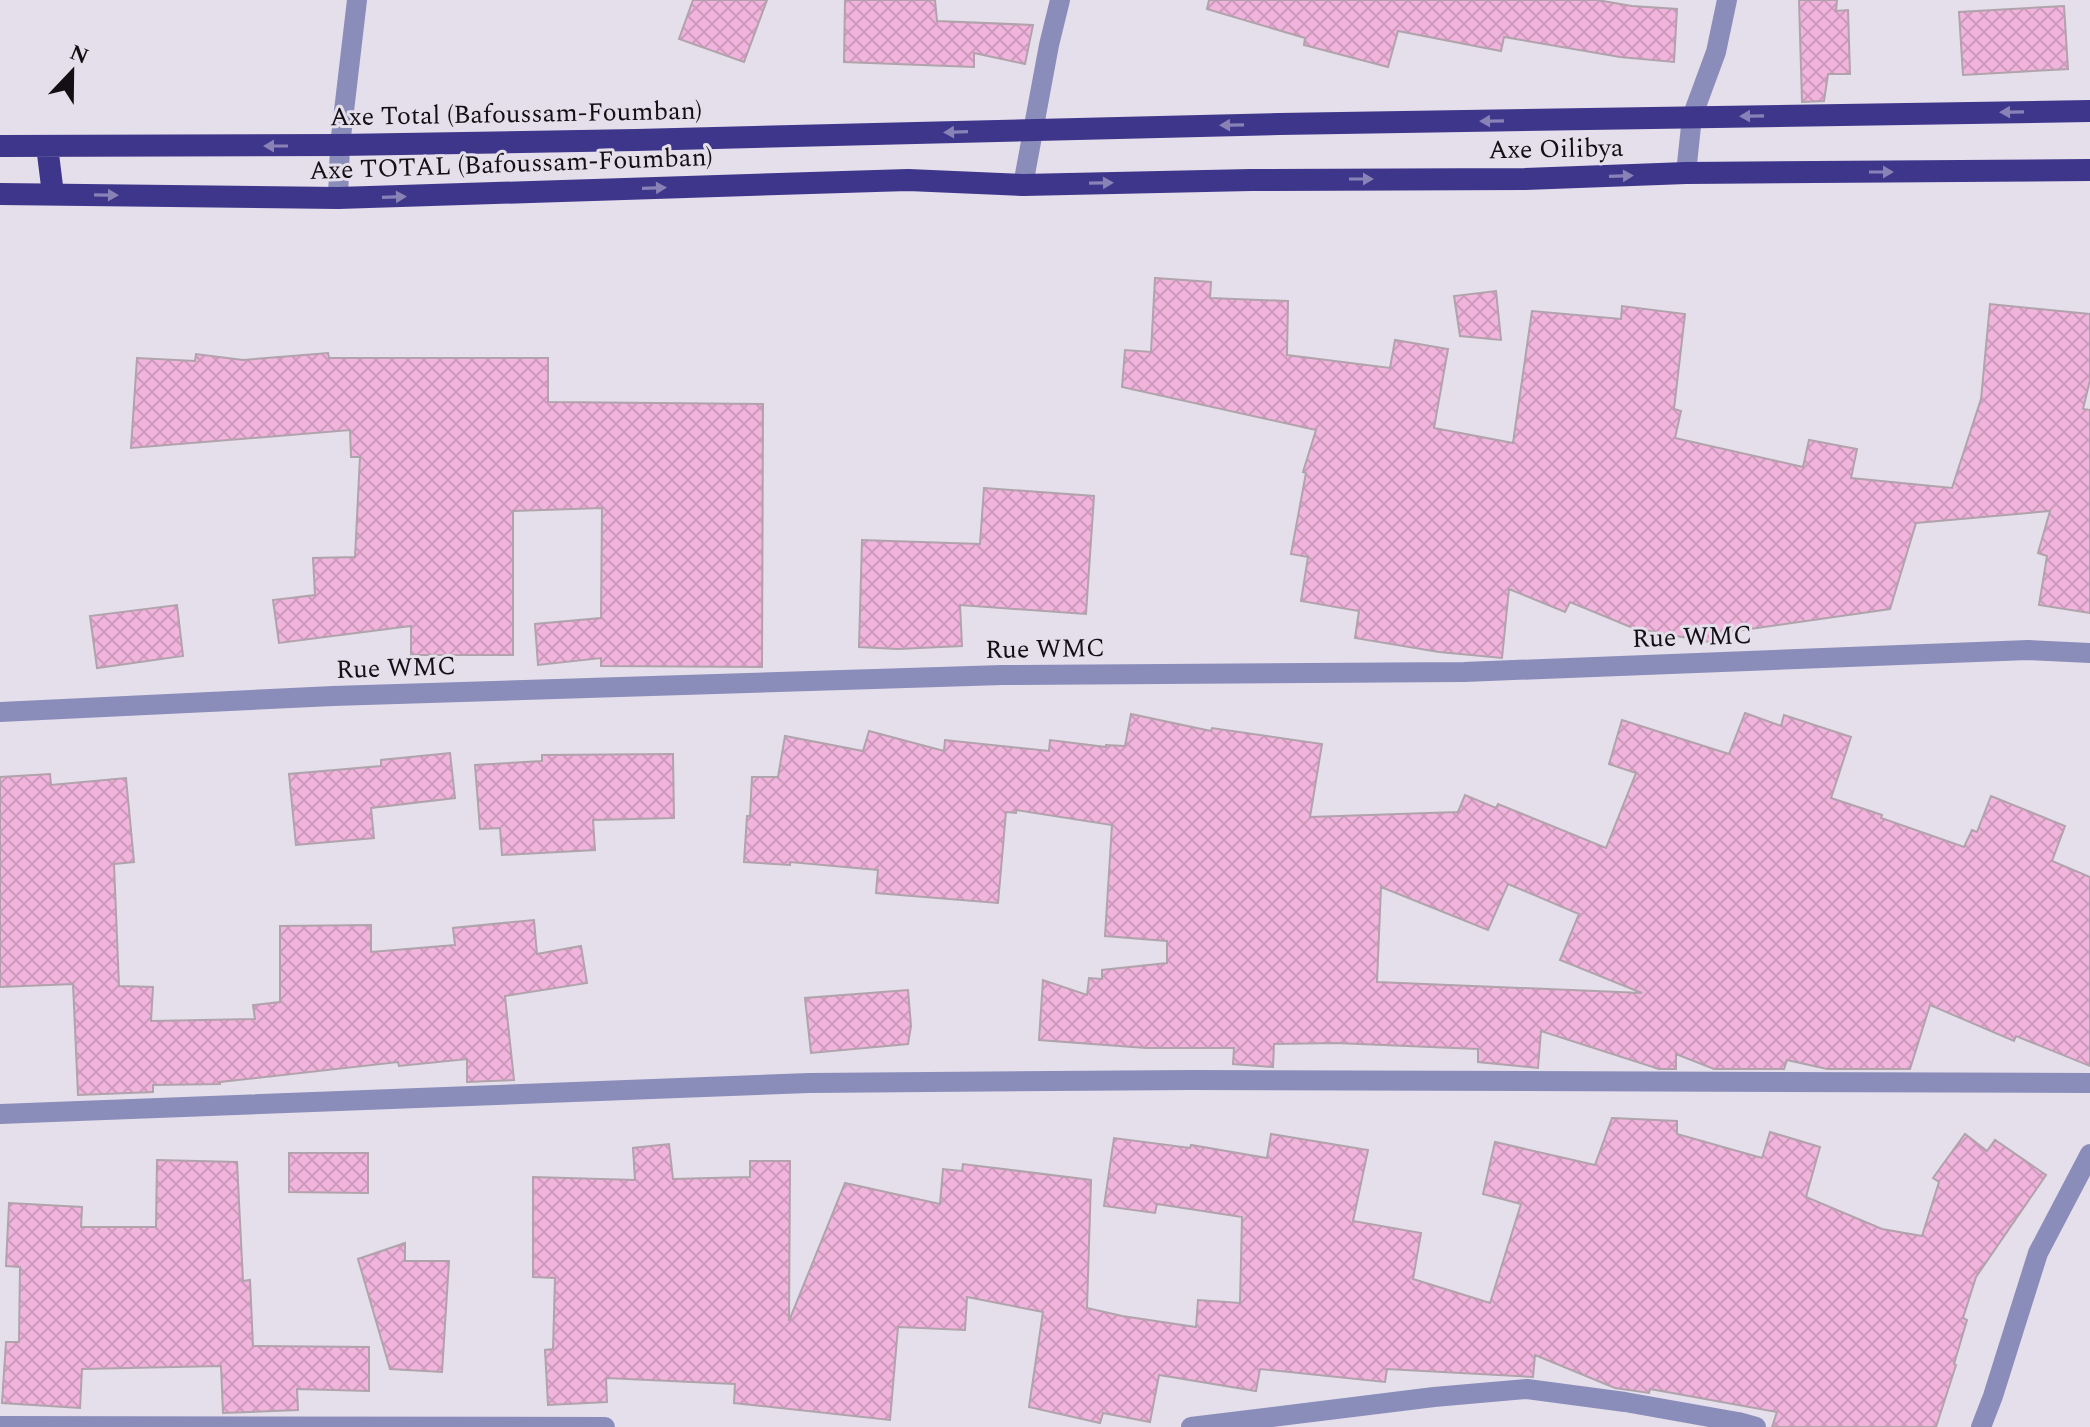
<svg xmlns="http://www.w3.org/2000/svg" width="2090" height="1427" viewBox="0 0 2090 1427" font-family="Spectral,serif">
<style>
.building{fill:url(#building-cross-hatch);stroke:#b0a3ab;stroke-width:2;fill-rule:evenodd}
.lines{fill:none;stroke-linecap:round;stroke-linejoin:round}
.minor{stroke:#8a8db9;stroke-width:20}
.tertiary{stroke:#8a8db9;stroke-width:20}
.trunk{stroke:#3e368a;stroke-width:22}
.oneway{fill:#8982b6}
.labels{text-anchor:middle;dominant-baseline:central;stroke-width:6;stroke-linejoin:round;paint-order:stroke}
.street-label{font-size:26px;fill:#131015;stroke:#e5deeb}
</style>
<defs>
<pattern id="building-cross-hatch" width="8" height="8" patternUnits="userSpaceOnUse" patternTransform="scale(2)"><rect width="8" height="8" fill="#f1b4dc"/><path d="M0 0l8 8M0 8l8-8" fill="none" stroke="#ce9abc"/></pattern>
</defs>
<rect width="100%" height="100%" fill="#e5deeb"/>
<!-- building -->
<path class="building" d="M693 0H767L744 62 679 39Z
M845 0H935L937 21 1033 25 1025 64 974 53V67L844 62Z
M1209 0H1597L1632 6 1677 9 1674 62 1620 57 1504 37 1501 51 1398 31 1388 67 1304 45 1305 38 1207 9Z
M1799 0H1837L1836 11 1848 10 1850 74H1828L1824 101 1802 102Z
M2064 6 2068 69 1963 75 1959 12Z
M1155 278 1211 282 1210 298 1288 301 1287 355 1390 368 1395 340 1448 349 1434 428 1513 443 1532 311 1621 319 1622 306 1685 314 1674 409 1681 411 1675 438 1803 467 1809 440 1857 449 1851 478 1952 488 1981 399 1990 304 2090 314V380L2083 409 2090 410V613L2039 605 2047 556 2038 553 2050 511 1916 523 1890 609 1722 633 1720 644 1633 628 1570 602 1565 612 1509 589 1502 658 1439 652 1355 638 1359 611 1301 601 1308 557 1291 554 1306 473 1303 472 1316 430 1122 387 1125 350 1151 352Z
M1496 291 1501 340 1460 336 1454 296Z
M328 353 329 358H548V402L763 404 762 667 601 666V658L538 665 535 624 601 618 602 508 513 511V655H411V626L279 643 273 600 315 595 313 558 355 557 360 457H351L350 430 131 448 137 358 195 361 196 354 243 360Z
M984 488 1094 496 1086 614 960 605 962 646 898 649 859 647 862 540 980 544Z
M177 605 183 656 97 668 90 616Z
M1745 713 1781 726 1784 715 1851 737 1831 798 1882 815 1881 818 1964 847 1972 830 1977 832 1991 796 2065 826 2052 861 2090 877V1066L2016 1036 2014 1041 1930 1005 1910 1069H1827L1787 1060 1784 1069H1714L1676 1054V1069H1659L1541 1031 1538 1068 1478 1062V1049L1336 1043 1274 1044 1273 1067 1233 1064 1234 1048H1146L1039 1040 1043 980 1087 995 1089 978 1102 979V970L1167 963V941L1105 936 1112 825 1016 810V813L1006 812 998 903 876 893 878 870 790 862V865L744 862 747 816H750L752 777H778L785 736 863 751 869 731 944 751 945 740 1049 751 1050 740 1106 747V745L1125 746 1131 714 1211 731 1212 728 1322 744 1310 817 1458 812 1465 795 1496 808 1498 804 1606 848 1636 773 1609 764 1622 720 1729 754ZM1508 884 1579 914 1560 960 1642 993 1377 982 1381 887 1488 930Z
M450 753 455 798 371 808 374 838 296 845 289 774 381 766V760Z
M673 754 674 818 593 820 595 850 502 855 500 828 480 829 475 765 542 761V755Z
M50 774 51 785 126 778 134 862 114 864 119 986 153 987 151 1021 255 1019 253 1005 280 1002V926L371 925V952L455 945 453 928 534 920 537 954 581 946 587 983 505 996 514 1080 467 1082V1059L399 1066 398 1062 220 1082V1084L153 1085V1092L78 1095 73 984 0 987V777Z
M908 990 911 1026 908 1044 811 1053 805 998Z
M1612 1118 1677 1121V1134L1762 1158 1770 1132 1820 1147 1806 1197 1882 1229 1922 1236 1939 1182 1933 1178 1965 1134 1987 1151 1995 1140 2046 1175 1976 1277 1963 1318 1967 1320 1954 1364 1956 1365 1936 1427H1772L1777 1412 1650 1389 1649 1393 1615 1388 1535 1355 1533 1377 1387 1369 1385 1382 1260 1369 1256 1391 1159 1375 1150 1422 1103 1413 1100 1423 1029 1407 1043 1312 967 1297 965 1330 898 1327 890 1420 734 1403 735 1384 606 1378 607 1402 548 1405 545 1350 553 1349 555 1278 533 1277V1177L635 1180 633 1148 669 1144 673 1179 750 1177V1161H790L789 1321 845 1183 940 1204 943 1169 962 1171 963 1164 1091 1180 1087 1308 1122 1316 1196 1327 1198 1300 1240 1303 1242 1217 1157 1204 1155 1213 1104 1206 1114 1138 1190 1148 1191 1145 1267 1158 1271 1134 1368 1150 1353 1221 1421 1233 1413 1279 1490 1303 1521 1204 1483 1194 1495 1142 1595 1165Z
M289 1153H368V1193L289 1192Z
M157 1160 237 1162 243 1281 250 1280 253 1346 369 1347V1391L297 1389 298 1410 223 1413 221 1366 82 1369 80 1408 2 1403 6 1342H19L20 1267 6 1266 9 1203 82 1207 81 1227H156Z
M405 1243V1261H449L442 1372 390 1369 358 1259Z"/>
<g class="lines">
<!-- minor -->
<path class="minor" d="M1686 173 1692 117 1716 52 1727 0
M1023 185 1049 45 1060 0
M0 712 333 696 1003 675 1464 672 2028 650 2090 653
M0 1114 809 1083 1191 1080 2090 1083
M0 1426 605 1427
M1191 1427 1434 1397 1527 1389 1625 1402 1738 1422 1756 1427
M1981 1427 1993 1396 2038 1253 2090 1154"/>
<!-- tertiary -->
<path class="tertiary" d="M338 198 340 145 357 0"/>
<!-- trunk -->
<path class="trunk" d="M0 146 340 145 636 140 1279 124 2090 111
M47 146 53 194
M0 194 338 198 908 180 1023 185 1251 180 1525 179 1686 173 2090 170"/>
</g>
<!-- one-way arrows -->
<defs><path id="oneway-solid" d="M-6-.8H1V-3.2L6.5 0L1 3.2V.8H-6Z" transform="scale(2)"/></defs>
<g class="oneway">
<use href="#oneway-solid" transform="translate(2012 112) rotate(179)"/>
<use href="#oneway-solid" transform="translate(1752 116) rotate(179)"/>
<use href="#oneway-solid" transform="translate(1492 121) rotate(179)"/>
<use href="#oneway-solid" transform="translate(1232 125) rotate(179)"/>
<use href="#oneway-solid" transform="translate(956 132) rotate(178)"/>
<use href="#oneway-solid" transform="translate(276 146) rotate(180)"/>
<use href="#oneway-solid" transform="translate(1881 172)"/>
<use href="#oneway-solid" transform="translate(1621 176) rotate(-2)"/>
<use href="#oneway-solid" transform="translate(1361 179)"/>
<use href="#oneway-solid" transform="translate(1101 183) rotate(-1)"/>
<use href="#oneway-solid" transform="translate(654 188) rotate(-2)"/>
<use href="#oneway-solid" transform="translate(106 195) rotate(1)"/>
<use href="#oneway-solid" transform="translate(394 197) rotate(-2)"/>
</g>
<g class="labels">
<!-- street labels -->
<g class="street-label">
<text transform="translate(516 114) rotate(-1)">Axe Total (Bafoussam-Foumban)</text>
<text transform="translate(1556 149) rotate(-1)">Axe Oilibya</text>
<text transform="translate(511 164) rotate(-2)">Axe TOTAL (Bafoussam-Foumban)</text>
<text transform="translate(1692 637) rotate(-2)">Rue WMC</text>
<text transform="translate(1045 649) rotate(-1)">Rue WMC</text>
<text transform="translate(396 668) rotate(-2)">Rue WMC</text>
</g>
</g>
<!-- north arrow -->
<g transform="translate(72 72) rotate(22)" stroke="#e5deeb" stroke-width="6" paint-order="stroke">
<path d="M0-6L14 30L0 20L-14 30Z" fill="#131015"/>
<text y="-12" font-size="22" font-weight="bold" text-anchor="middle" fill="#131015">N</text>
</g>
</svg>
